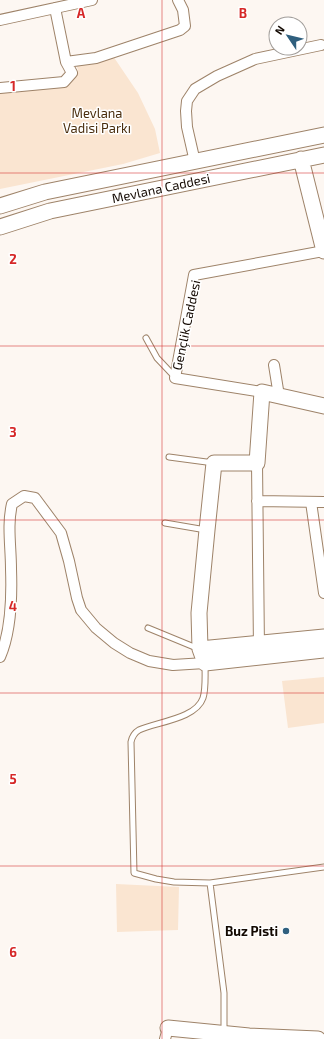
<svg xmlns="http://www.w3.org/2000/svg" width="324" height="1039" viewBox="0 0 324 1039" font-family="'Exo 2',sans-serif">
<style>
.green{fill:#fae5d1}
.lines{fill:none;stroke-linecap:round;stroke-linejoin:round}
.lane-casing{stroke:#9e8369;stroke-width:7}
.street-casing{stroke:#9e8369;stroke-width:12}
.secondary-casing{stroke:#9e8369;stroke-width:17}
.lane{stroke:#fff;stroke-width:5}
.street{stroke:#fff;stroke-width:10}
.secondary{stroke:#fff;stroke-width:15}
.grid{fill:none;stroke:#d62828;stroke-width:1;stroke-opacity:0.55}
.poi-dot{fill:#2f5f7e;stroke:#fff;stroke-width:1.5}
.labels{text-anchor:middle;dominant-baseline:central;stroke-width:3;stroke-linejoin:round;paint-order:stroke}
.park-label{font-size:13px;fill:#492d0d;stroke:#fff}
.street-label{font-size:13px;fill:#130902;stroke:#fff}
.poi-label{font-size:13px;font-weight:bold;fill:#130902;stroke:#fff;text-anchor:end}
.grid-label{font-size:13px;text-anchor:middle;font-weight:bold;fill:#d62828;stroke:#fff;stroke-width:3;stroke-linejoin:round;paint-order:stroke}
</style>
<rect width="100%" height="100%" fill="#fdf7f2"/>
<!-- green -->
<path class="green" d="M111 53 138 93 155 129 160 153 123 164 0 189V89L70 81 78 70 75 61Z
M324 677V723L288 728 282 681Z
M116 884 179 887 178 930 117 932Z"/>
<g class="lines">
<!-- lane casing -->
<g class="lane-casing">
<path id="lane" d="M146 338 157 358 175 377
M169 457 214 463
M165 523 206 530
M148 628 199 649
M205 664C205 673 206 689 203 698 196 719 156 722 139 730 134 733 132 737 131 742L134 873 156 879 174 882 210 883 324 867
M210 883 224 993V1031"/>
</g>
<!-- street casing -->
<g class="street-casing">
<path id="street" d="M0 20 92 0
M66 62 96 58 180 30 185 26 183 10 178 0
M0 88 64 82 72 73 66 62 55 8
M195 162 187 127 186 111 187 101 195 89 217 76 255 59 321 45
M274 365 279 396
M262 392 175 378 194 275 324 251
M257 463 259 649
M257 501 324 502
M311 502 324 593
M0 657C11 632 12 596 11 569 11 547 7 525 12 504L24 496 35 498 61 533 69 561 77 598 81 610 96 628 114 643 130 653 149 661 173 665 205 663
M165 1039 168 1028"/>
</g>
<!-- secondary casing -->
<g class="secondary-casing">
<path id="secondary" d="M301 159 324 251
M0 206 45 192 324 135
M0 227 50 211 324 155
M324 406 262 392 257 463H214L207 530 199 613 200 649 205 663 324 650
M200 649 324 637
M168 1028 249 1036 318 1039"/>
</g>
<!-- lane -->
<use href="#lane" class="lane"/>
<!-- street -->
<use href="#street" class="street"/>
<!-- secondary -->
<use href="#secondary" class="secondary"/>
</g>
<!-- grid -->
<path class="grid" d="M162 0V1039M0 173H324M0 346H324M0 520H324M0 693H324M0 866H324"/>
<!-- markers -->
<circle class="poi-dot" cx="286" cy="931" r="4"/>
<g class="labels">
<!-- park labels -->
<g class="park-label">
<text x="97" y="113">Mevlana<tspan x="97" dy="15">Vadisi Parkı</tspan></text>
</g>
<!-- street labels -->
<g class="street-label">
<text transform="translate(161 188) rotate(-12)">Mevlana Caddesi</text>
<text transform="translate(186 325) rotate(-78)">Gençlik Caddesi</text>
</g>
<!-- poi labels -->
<g class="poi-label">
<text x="278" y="931">Buz Pisti</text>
</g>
</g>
<g class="grid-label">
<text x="81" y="18">A</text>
<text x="243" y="18">B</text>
<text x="13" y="91">1</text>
<text x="13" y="264">2</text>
<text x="13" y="437">3</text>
<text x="13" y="611">4</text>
<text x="13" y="784">5</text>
<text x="13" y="957">6</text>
</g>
<!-- north arrow -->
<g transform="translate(288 36) rotate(305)"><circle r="19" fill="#ffffff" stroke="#a19d9a"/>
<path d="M0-3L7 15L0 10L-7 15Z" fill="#2f5f7e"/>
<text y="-6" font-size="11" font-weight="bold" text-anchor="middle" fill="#130902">N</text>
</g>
</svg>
